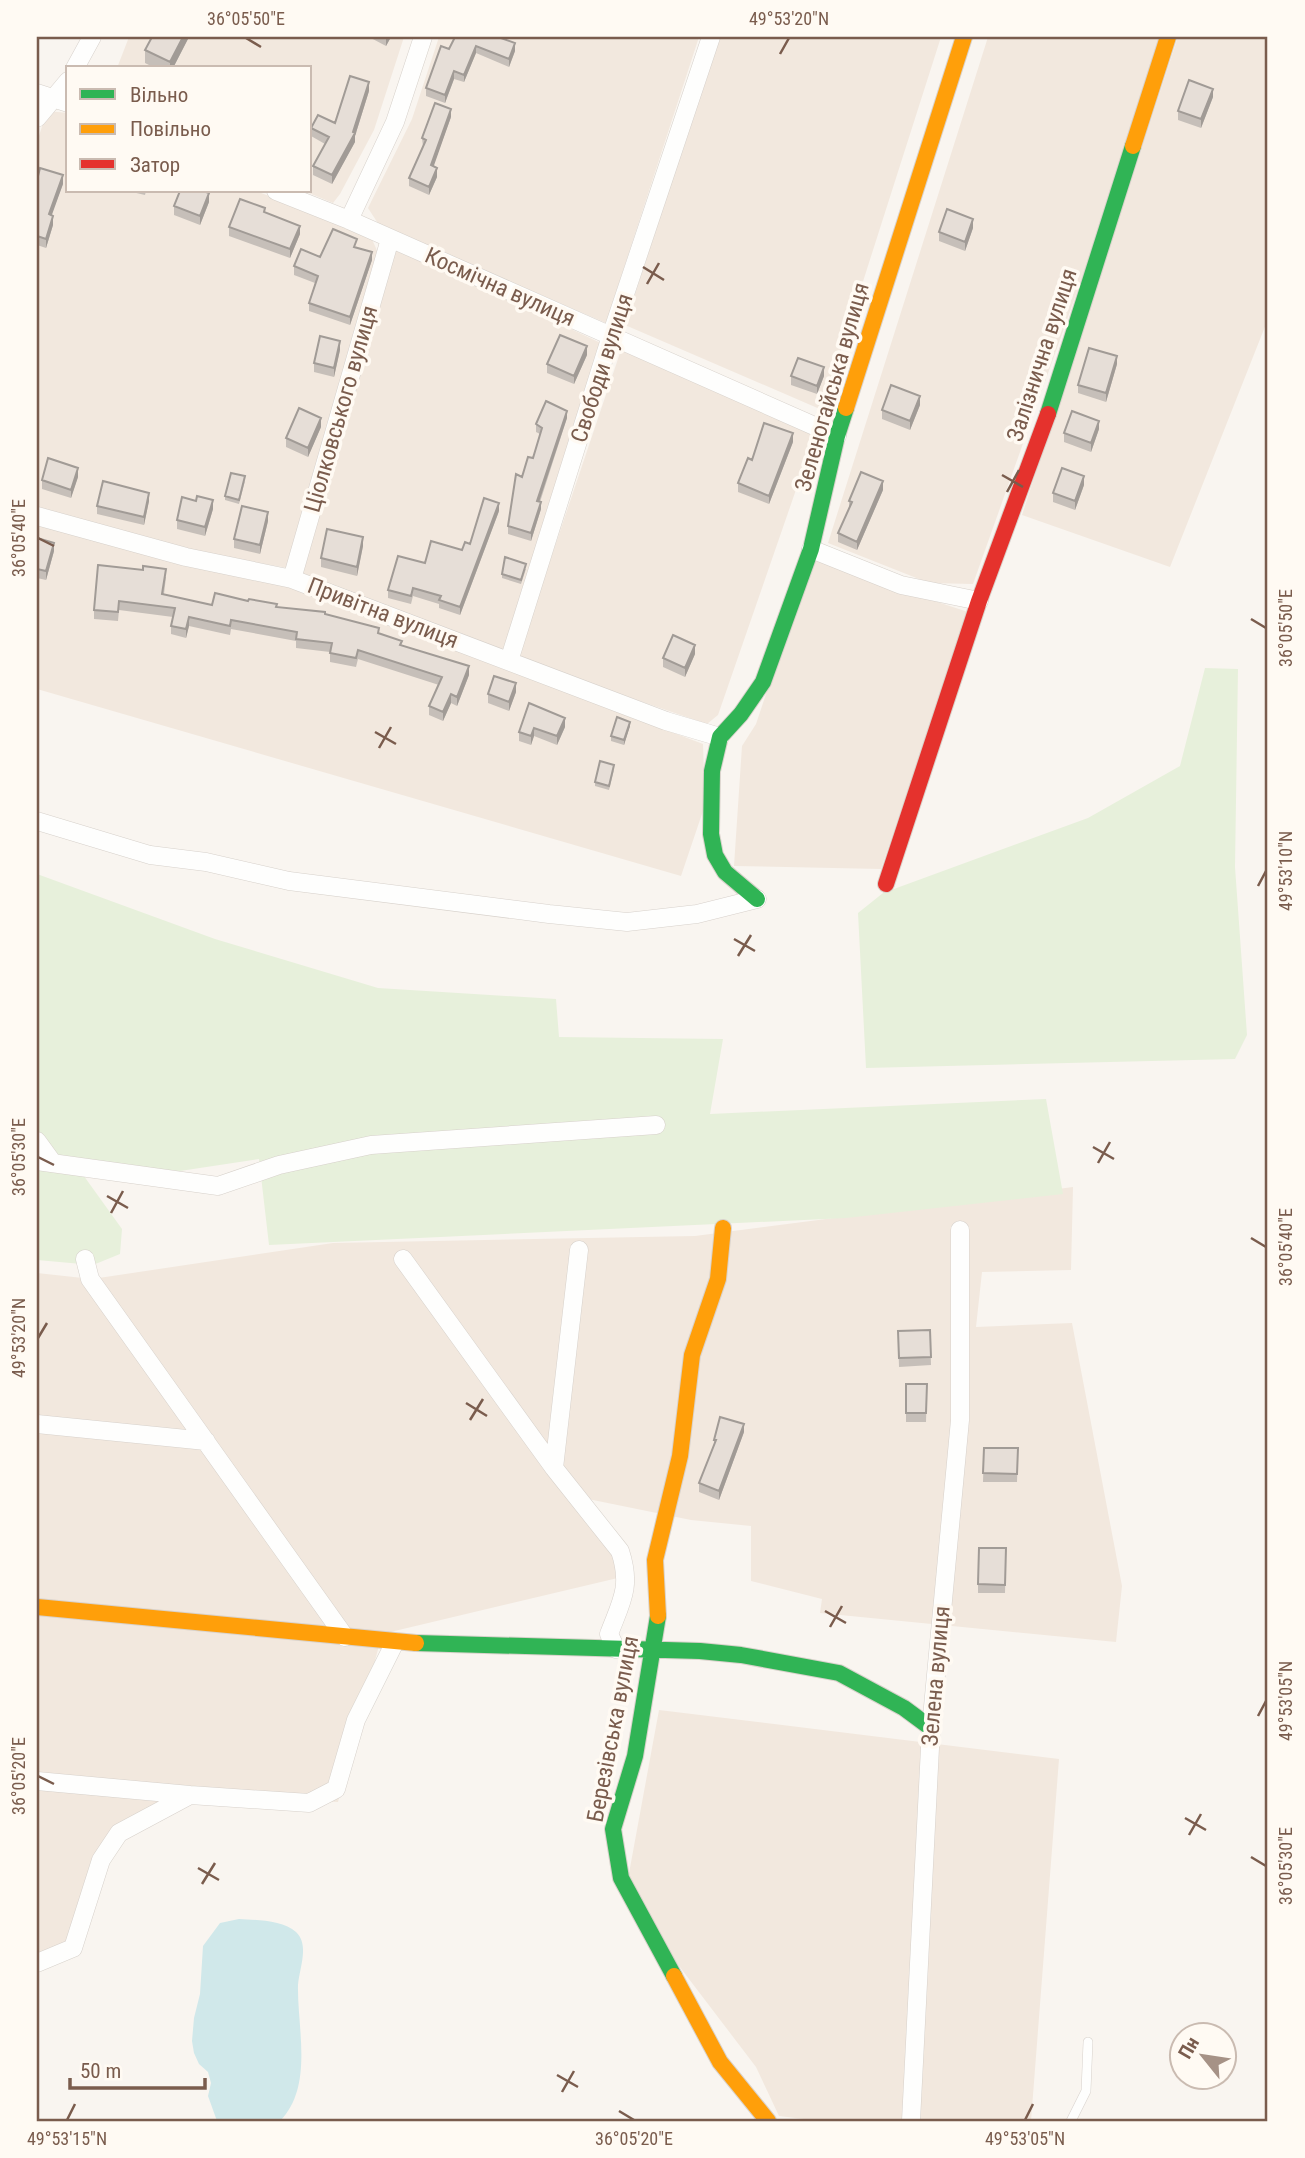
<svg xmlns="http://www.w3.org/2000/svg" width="1305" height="2158" viewBox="0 0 1305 2158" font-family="'Roboto Condensed',sans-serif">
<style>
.residential{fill:#f2e8de}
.green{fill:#e7f0db}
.water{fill:#d0e8ea}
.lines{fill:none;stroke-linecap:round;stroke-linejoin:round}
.lane-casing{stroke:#d7d1cb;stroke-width:10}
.street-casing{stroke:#d7d1cb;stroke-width:19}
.fast-casing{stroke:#d9d2cb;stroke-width:18}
.slow-casing{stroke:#d9d2cb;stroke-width:18}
.jam-casing{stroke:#d9d2cb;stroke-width:18}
.lane{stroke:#fefefd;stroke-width:9}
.street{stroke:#fefefd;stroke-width:18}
.fast{stroke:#30b455;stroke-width:16}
.slow{stroke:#ff9f0a;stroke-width:16}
.jam{stroke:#e5322d;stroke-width:16}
.wall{fill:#c6bfb9}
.shaded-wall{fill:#a19b96}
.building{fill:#e6ded7;stroke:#a19b96;stroke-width:2}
.ticks{fill:none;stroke:#7a5c4d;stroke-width:2.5}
.labels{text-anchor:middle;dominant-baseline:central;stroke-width:7;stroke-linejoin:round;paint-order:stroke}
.street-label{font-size:23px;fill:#7a5c4d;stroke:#fffaf3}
.neatline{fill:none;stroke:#7a5c4d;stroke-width:2.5}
.ticks-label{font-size:18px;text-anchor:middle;fill:#7a5c4d}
</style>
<rect width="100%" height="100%" fill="#f9f5f0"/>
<!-- residential -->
<path class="residential" d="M129 37H404L374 130 340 194 333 203 304 191H310V68H117Z
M439 37H699L606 323 379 225 368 208 412 119Z
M719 37H941L822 410 625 325Z
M988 37H1160L1084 272 973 584 929 583 828 543Z
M1178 37H1268V319L1170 567 1022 515Z
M47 111 68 113V191H256L370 235 380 257 288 568 153 544 37 509V142Z
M394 246 605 345 509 647 497 650 301 575Z
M622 347 816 432 718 715 707 724 517 659Z
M37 522 293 588 703 744 705 805 681 876 37 689Z
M813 553 895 588 968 612 881 869 734 866 742 746 756 724Z
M1073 1187 1071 1270 982 1272 976 1327 1072 1323 1122 1586 1116 1642 820 1613 822 1599 751 1581V1526L691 1520 588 1499 622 1577 382 1634 338 1802 166 1795 114 1847 78 1946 37 1964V1273L92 1279 333 1243 695 1236Z
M659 1710 1059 1759 1031 2121H820L779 2116 756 2067 625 1895Z"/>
<!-- green -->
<path class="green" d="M1205 668 1238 669 1235 867 1247 1035 1235 1059 866 1068 858 913 883 893 1088 818 1180 766Z
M37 874 215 939 378 988 556 999 559 1037 723 1039 710 1114 1046 1099 1063 1194 846 1218 269 1245 259 1159 180 1171 76 1165 122 1229 120 1254 93 1265 37 1260Z"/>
<!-- water -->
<path class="water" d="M239 1919C256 1920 283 1920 296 1932 310 1945 299 1969 298 1985 297 2028 314 2086 280 2121H217L208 2096 211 2083 208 2072 199 2064 194 2053 192 2041 194 2018 200 1994 203 1946 220 1923Z"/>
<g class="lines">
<!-- lane casing -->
<g class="lane-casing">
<path id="lane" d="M1071 2121 1086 2091 1088 2042"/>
</g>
<!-- street casing -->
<g class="street-casing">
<path id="street" d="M75 68 92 37
M37 93 68 103
M37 118 68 81
M276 191 349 220 837 436
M349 220 395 122 423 37
M37 516 186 557 292 579 666 721 720 737
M811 549 901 585 979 601
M292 579 390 239
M509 661 611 336 711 37
M37 821 150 855 206 862 289 881 549 914 627 922 697 914 757 899
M37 1141 53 1163
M37 1161 218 1186 279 1165 371 1145 656 1125
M85 1259 90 1279 345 1637
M403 1259 554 1468 620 1551C632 1587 621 1602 609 1634L616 1649
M37 1424 206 1441
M554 1468 579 1250
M37 1781 190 1795 309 1803 336 1789 356 1720 395 1642
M37 1963 73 1948 101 1860 119 1833 190 1795
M911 2121 931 1728 960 1420V1230"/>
</g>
<!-- fast casing -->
<g class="fast-casing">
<path id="fast" d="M1048 414 1133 146
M757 899 725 872 715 855 711 834 712 771 720 737 741 714 763 682 811 549 837 436 846 408
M658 1616 635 1756 613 1829 621 1878 674 1976
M416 1643 700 1651 741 1655 839 1673 904 1708 931 1728"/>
</g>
<!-- slow casing -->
<g class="slow-casing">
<path id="slow" d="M1133 146 1168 37
M846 408 964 37
M37 1607 416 1643
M658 1616 655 1560 680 1456 692 1355 718 1279 723 1228
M674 1976 720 2062 768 2121"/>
</g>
<!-- jam casing -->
<g class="jam-casing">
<path id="jam" d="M886 884 979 601 1048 414"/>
</g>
<!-- lane -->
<use href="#lane" class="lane"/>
<!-- street -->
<use href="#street" class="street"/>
<!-- fast -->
<use href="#fast" class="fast"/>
<!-- slow -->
<use href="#slow" class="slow"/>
<!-- jam -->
<use href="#jam" class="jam"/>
</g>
<!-- wall -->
<path class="wall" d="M189 37 173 68H155L145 63V50Z
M369 37H391L386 46Z
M455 37 515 51 509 67 476 53 464 82 454 79 445 103 426 96V88L449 49Z
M369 91 355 136V142L332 184 313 175V166L325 144 311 136V128L335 123Z
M1213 97 1201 128 1178 120V111Z
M451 117 433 166 437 177 429 195 409 186V178L423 147 422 138Z
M37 180 63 184 51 215 53 225 46 248 37 245Z
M132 191H146L145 195 132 192Z
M209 202 200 225 174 215V206Z
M265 212 300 234 290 258 229 236V227Z
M973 228 965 251 939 241V232Z
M357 248 372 260 350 325 309 311V303L315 283 294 275V266L320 257Z
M340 350 334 377 314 372V363Z
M587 355 574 384 547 373V364Z
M1117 364 1106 402 1078 393V385Z
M791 376H824L817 394 791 385Z
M920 405 910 430 882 419V410Z
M567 418 540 502 541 509 531 541 508 534V526L522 477 533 458 540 434 536 432V424Z
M321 427 308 457 286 447V438Z
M1099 429 1091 452 1064 442V433Z
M793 442 769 504 738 492V483L752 460Z
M78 477 71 498 42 489V480Z
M245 481 239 504 225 500V496Z
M1084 485 1075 510 1053 502V493Z
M883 490 857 550 838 542V533L849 508V501Z
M149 501 144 525 97 514V506Z
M196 501 213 509 205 536 177 529V520Z
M499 511 460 615 439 608V604L413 596 411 604 388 598V590L425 563 462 550 470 544Z
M268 521 260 554 234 548V539Z
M37 538 54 551 46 580 37 578Z
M363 546 357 576 321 567V558Z
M526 569 521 584 502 578V574Z
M143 570 166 577 164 594 212 605 277 607 325 614 379 633 402 645 469 675 457 706 451 703 443 721 429 715V706L439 685 358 659 356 667 330 662V652L296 648V641L231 629 230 635 189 626 186 638 171 634V626L173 617 119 610 118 621 94 619V610Z
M695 654 685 677 663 667V658Z
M516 692 509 711 488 703V694Z
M529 703 565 727 557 745 534 736 531 745 519 741V732Z
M630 726 624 745 611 741V736Z
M614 770 609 790 595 786V782Z
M930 1330 931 1365 899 1367 898 1331Z
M927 1384 926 1422H906V1413Z
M744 1432 719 1500 699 1492V1483L714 1446V1440Z
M984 1448H1018L1017 1482H983Z
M1006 1548 1005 1593H978V1584Z"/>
<!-- shaded-wall -->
<path class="shaded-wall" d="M183 37H189L173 68H170V62Z
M387 37H391L386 46V38Z
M515 43V51L509 67V59Z
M476 46V53L464 82V75Z
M454 71V79L445 103V95Z
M369 82V91L355 136V142L332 184V175L353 132Z
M1213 89V97L1201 128V119Z
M451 109V117L431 174V165Z
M437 168V177L429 195V187Z
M63 175V184L49 223V214Z
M209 193V202L200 225V216Z
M53 216V225L46 248V239Z
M973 219V228L965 251V242Z
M300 226V234L290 258V249Z
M372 252V260L350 325V317Z
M340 341V350L334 377V368Z
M587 346V355L574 384V376Z
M1117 356V364L1106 402V393Z
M824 367V376L817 394V386Z
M920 396V405L910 430V421Z
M567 411V418L537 508V501Z
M321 418V427L308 457V448Z
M1099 421V429L1091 452V443Z
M793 433V442L769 504V496Z
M78 468V477L71 498V490Z
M1084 476V485L1075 510V501Z
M883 481V490L857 550V542Z
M149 493V501L144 525V517Z
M213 500V509L205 536V527Z
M541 502V509L531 541V533Z
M499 503V511L460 615V607Z
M268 512V521L260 554V545Z
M363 537V546L357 576V567Z
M54 543V551L46 580V571Z
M189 617V626L186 638V629Z
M695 645V654L685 677V668Z
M469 666V675L457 706V697Z
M516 683V692L509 711V702Z
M451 694V703L443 721V712Z
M565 718V727L557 745V736Z
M630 722V726L624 745V740Z
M534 728V736L531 745V736Z
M744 1424V1432L719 1500V1491Z"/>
<!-- building -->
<path class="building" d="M152 37H183L170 62 145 50Z
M455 37H498L515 43 509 59 476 46 464 75 454 71 445 95 426 88 441 46 449 49Z
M350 76 369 82 353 132 355 133 332 175 313 166 329 137 311 128 318 115 335 123Z
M1189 80 1213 89 1201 119 1178 111Z
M435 103 451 109 431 165 437 168 429 187 409 178 426 140 422 138Z
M40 168 63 175 49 214 53 216 46 239 37 236V180Z
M180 191H203L209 193 200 216 174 206Z
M240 199 265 208 264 212 300 226 290 249 229 227Z
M947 209 973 219 965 242 939 232Z
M333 229 357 239 354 247 372 252 350 317 309 303 318 276 294 266 301 249 320 257Z
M560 335 587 346 574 376 547 364Z
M320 336 340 341 334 368 314 363Z
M1089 348 1117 356 1106 393 1078 385Z
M798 358 824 367 817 386 791 376Z
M891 385 920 396 910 421 882 410Z
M546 401 567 411 537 501 541 502 531 533 508 526 516 474 522 477 528 457 533 458 542 428 536 424Z
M299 408 321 418 308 448 286 438Z
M1072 411 1099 421 1091 443 1064 433Z
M764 423 793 433 769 496 738 483 748 458 752 460Z
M48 458 78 468 71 490 42 480Z
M1062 468 1084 476 1075 501 1053 493Z
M861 472 883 481 857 542 838 533 852 502 849 501Z
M231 473 245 476 239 500 225 496Z
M103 481 149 493 144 517 97 506Z
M197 496 213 500 205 527 177 520 182 497 196 501Z
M484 498 499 503 460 607 439 600 441 596 413 588 411 596 388 590 398 556 425 563 431 541 462 550 465 542 470 544Z
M242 506 268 512 260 545 234 539Z
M327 529 363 537 357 567 321 558Z
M37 538 54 543 46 571 37 569Z
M505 557 526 564 521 580 502 574Z
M98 565 143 570V566L166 569 162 594 212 605 215 593 248 601 249 599 277 604 276 607 325 612V614L379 628 378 633 402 641 400 645 469 666 457 697 451 694 443 712 429 706 442 677 358 650 356 658 330 653 332 643 296 639 297 632 231 620 230 626 189 617 186 629 171 626 175 608 119 601 118 612 94 610Z
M673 635 695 645 685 668 663 658Z
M494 676 516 683 509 702 488 694Z
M529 703 565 718 557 736 534 728 531 736 519 732Z
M617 717 630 722 624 740 611 736Z
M600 761 614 765 609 786 595 782Z
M930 1330 931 1357 899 1358 898 1331Z
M906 1384H927L926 1413H906Z
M720 1417 744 1424 719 1491 699 1483 716 1440H714Z
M984 1448H1018L1017 1474 983 1473Z
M979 1548H1006L1005 1585 978 1584Z"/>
<!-- ticks -->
<path class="ticks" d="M246 38 261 47M780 54 789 38M643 267 664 280M647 284 659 263M1002 475 1023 487M1007 492 1019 470M38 538 54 546M1251 619 1266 628M375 732 396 744M379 748 391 727M1258 886 1266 871M734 939 755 951M738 956 751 935M1093 1147 1114 1159M38 1157 54 1165M1098 1163 1110 1142M107 1196 128 1208M111 1213 123 1191M1251 1238 1266 1247M38 1338 47 1323M466 1403 487 1416M470 1420 483 1399M825 1611 846 1623M830 1627 842 1606M1258 1716 1266 1701M38 1776 54 1784M1185 1818 1206 1830M1189 1835 1201 1814M1251 1857 1266 1866M198 1868 219 1880M202 1884 215 1863M557 2075 578 2087M562 2092 574 2071M619 2111 634 2120M67 2120 75 2104M1025 2120 1033 2104"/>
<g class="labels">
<!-- street labels -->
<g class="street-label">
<text transform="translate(500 287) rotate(24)">Космічна вулиця</text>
<text transform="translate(1042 355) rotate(-72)">Залізнична вулиця</text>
<text transform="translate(602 368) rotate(-72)">Свободи вулиця</text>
<text transform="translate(832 387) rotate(-74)">Зеленогайська вулиця</text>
<text transform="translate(341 409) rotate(-74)">Ціолковського вулиця</text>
<text transform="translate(383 613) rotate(21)">Привітна вулиця</text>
<text transform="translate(936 1676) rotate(-85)">Зелена вулиця</text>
<text transform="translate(613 1729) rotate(-79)">Березівська вулиця</text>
</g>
</g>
<!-- border -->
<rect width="1305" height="2158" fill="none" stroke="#fffaf3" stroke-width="77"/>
<!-- legend -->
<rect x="66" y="66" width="245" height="126" fill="#fffaf3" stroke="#cabbb1" stroke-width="2"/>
<rect x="80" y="89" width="35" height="10" fill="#30b455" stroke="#cabbb1" stroke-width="2"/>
<text x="130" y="102" font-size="21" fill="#7a5c4d">Вільно</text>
<rect x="80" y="124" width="35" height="10" fill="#ff9f0a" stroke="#cabbb1" stroke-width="2"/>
<text x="130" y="136" font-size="21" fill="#7a5c4d">Повільно</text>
<rect x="80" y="159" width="35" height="10" fill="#e5322d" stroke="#cabbb1" stroke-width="2"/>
<text x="130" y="172" font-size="21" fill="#7a5c4d">Затор</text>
<!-- north arrow -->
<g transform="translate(1203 2056) rotate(300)"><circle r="33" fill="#fffaf3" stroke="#cabbb1" stroke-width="2"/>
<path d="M0-5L12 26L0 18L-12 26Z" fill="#a69286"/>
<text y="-10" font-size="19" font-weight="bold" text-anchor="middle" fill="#7a5c4d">Пн</text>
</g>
<!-- scale -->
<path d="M70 2078v10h135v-10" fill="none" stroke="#7a5c4d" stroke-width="3.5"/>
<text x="80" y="2078" font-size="21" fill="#7a5c4d" stroke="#fffaf3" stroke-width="5" paint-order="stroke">50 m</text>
<rect x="38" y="38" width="1228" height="2082" class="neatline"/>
<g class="ticks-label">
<text x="246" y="25">36°05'50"E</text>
<text x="789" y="25">49°53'20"N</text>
<text transform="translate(19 538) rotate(-90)" y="6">36°05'40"E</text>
<text transform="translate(1286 628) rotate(-90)" y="6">36°05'50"E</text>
<text transform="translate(1286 871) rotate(-90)" y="6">49°53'10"N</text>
<text transform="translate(19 1157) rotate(-90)" y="6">36°05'30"E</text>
<text transform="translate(1286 1247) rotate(-90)" y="6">36°05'40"E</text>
<text transform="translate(19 1338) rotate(-90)" y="6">49°53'20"N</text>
<text transform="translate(1286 1701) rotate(-90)" y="6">49°53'05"N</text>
<text transform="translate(19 1776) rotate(-90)" y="6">36°05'20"E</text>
<text transform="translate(1286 1866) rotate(-90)" y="6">36°05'30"E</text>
<text x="67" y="2145">49°53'15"N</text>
<text x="634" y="2145">36°05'20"E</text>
<text x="1025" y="2145">49°53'05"N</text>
</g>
</svg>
